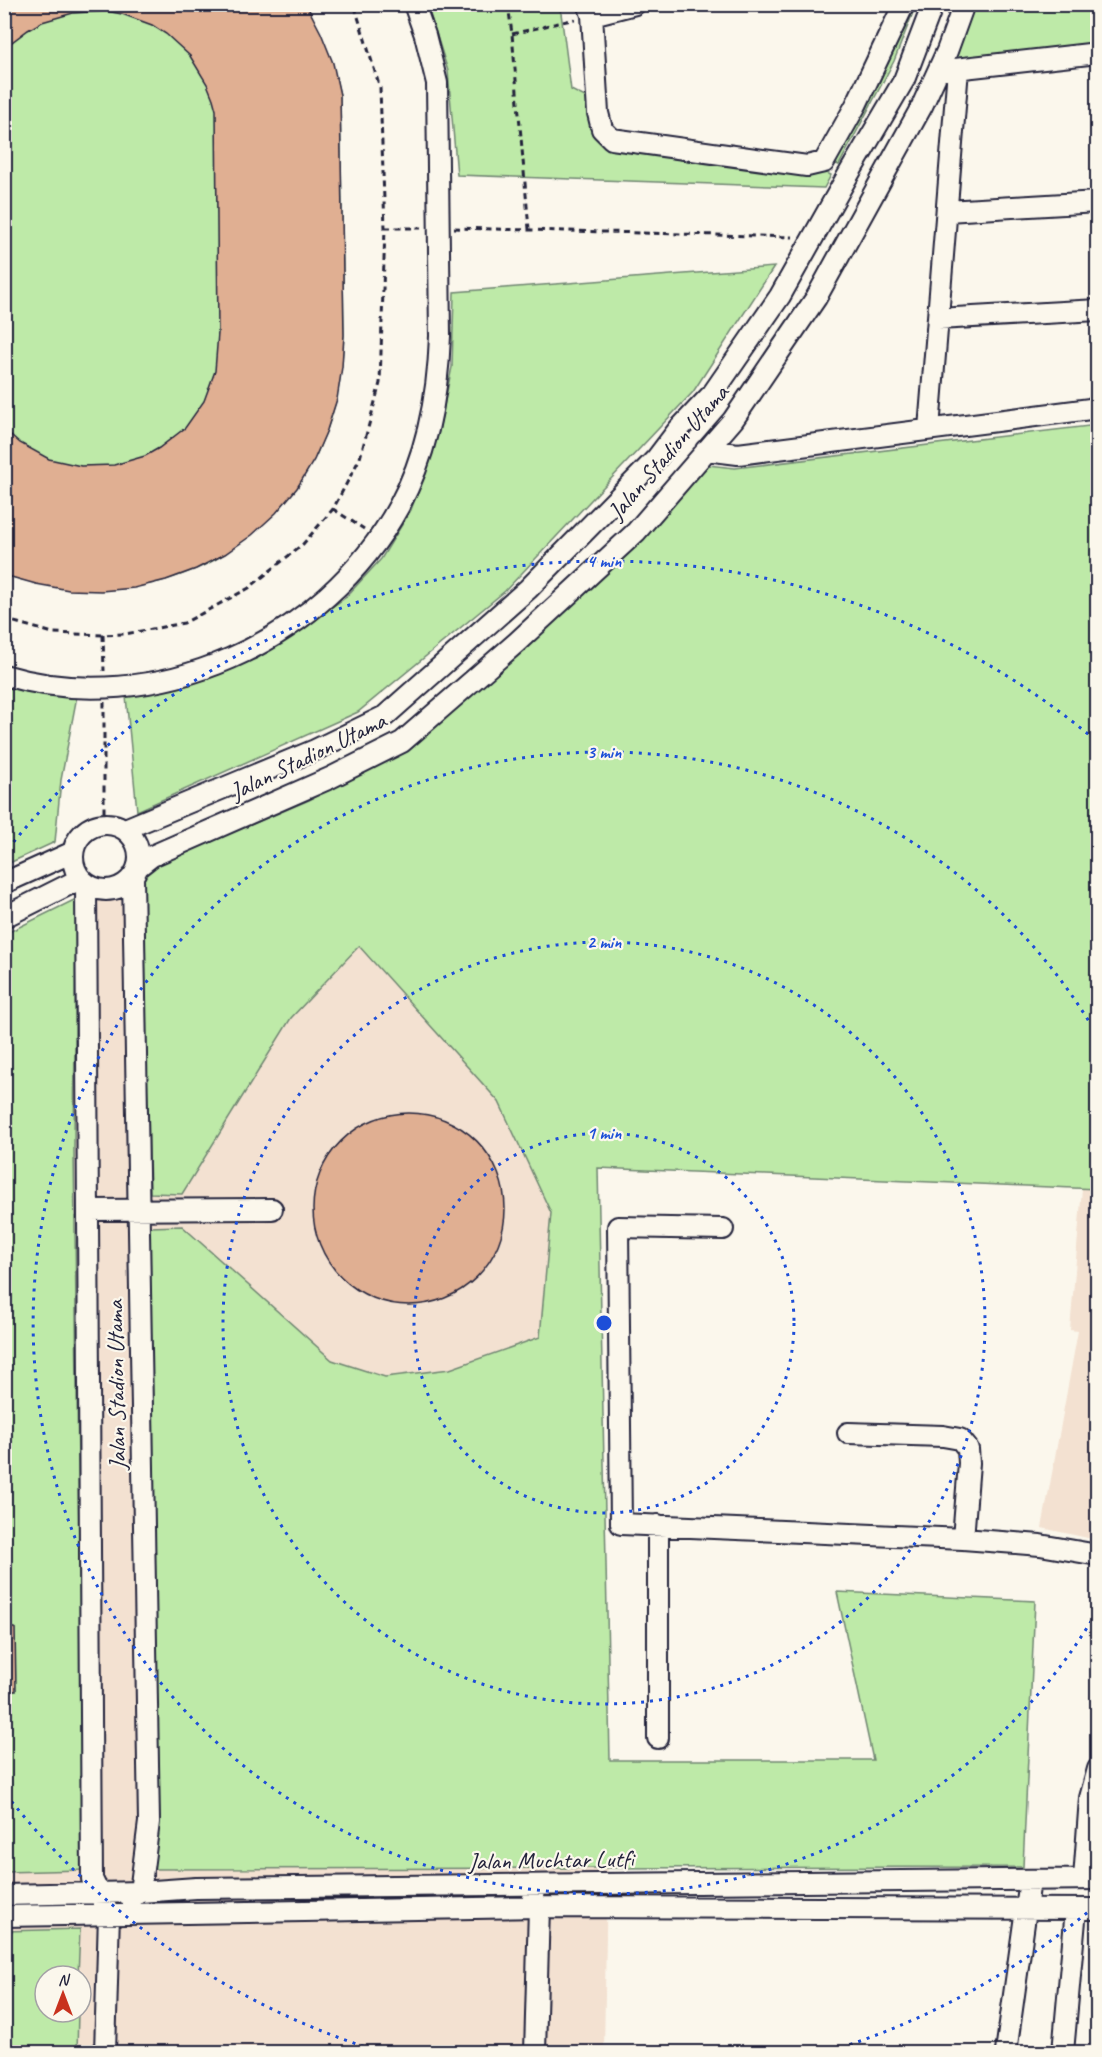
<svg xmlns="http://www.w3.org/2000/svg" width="1102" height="2057" viewBox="0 0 1102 2057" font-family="Caveat,sans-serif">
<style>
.built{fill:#f3e1d1;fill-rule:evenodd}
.green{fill:#beeaa8;stroke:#708672;stroke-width:1.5}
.building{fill:#e0af92;stroke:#22223b;stroke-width:1.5}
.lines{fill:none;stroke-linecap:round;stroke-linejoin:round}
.minor-casing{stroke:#22223b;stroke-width:24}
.path{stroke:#22223b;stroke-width:3;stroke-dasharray:6 4.5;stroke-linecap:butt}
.minor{stroke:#fbf7ec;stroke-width:20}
.ring{fill:none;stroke:#1d4ed8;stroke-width:3;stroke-dasharray:3 6}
.labels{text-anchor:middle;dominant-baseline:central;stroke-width:4.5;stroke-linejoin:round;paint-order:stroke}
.street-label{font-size:24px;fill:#22223b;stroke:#fbf7ec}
.centre{fill:#1d4ed8;stroke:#fbf7ec;stroke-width:3}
.ring-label{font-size:18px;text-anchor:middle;font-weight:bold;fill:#1d4ed8;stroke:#fbf7ec;stroke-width:4.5;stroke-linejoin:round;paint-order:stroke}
</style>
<rect width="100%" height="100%" fill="#fbf7ec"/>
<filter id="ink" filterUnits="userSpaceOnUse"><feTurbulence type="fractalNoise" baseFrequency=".0167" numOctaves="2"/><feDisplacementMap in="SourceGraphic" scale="12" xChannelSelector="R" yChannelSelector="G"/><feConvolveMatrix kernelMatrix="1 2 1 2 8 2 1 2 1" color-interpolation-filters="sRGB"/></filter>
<g filter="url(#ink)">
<!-- built -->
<path class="built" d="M1097 425V1540L1042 1528 1078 1331 1070 1330 1082 1189 598 1167 609 1760 604 2052H5V934L76 899 309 800 406 746 584 594 699 464 735 468ZM45 1976H81V2012H45Z"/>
<!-- green -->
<path class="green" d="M5 5H306C322 34 333 62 340 95L344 335C342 371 338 407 322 441 319 448 317 456 312 462 299 478 283 493 268 508 255 522 240 544 224 554 212 563 197 569 183 574 122 597 66 593 5 575Z
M427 5H558L561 13 571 90 589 99 592 131 599 140 805 169H819L831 175 824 188 457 175 448 71Z
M906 5H916L894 61 839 165 828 161Z
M967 5H1097V47L945 65Z
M774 267 693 392 505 591 358 712 137 811 126 696 198 681 258 658 345 598 381 559 411 510 438 435 452 367 454 292Z
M1097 425V1189L598 1168 610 1760H873L837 1592 1035 1601 1023 1867 154 1869 150 1227 182 1226 332 1360 385 1377 450 1369 540 1337 551 1213 499 1102 359 946 291 1018 182 1194 150 1193 142 871 309 800 406 746 584 594 699 464 735 468Z
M4 684 20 688 77 696 61 780 55 842 5 865Z
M76 899 74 1149 83 1870 5 1872V934Z
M80 1929 78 1976H45V2012H78L77 2052H5V1931Z"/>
<!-- building -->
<path class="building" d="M4 4H306L321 33 333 63 340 95 344 335 342 367 337 399 327 430 314 460 297 488 276 513 252 535 225 554 196 569 166 580 134 588 101 591 69 590 36 584 4 575V429L20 443 49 459 81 466 114 465 145 456 159 448 185 428 204 401 215 371 218 333 216 110 213 99 207 84 190 56 166 34 152 25 122 14 106 11 73 13 42 22 28 30 4 48Z
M313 1209a96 96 0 1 1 192 0a96 96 0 1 1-192 0Z
M4 1628H15L16 1691H4Z"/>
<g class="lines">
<!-- minor casing -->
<g class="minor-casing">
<path id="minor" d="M588 4 592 15 598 113 602 129 612 139 807 166 824 162 856 105 904 4
M592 15 635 4
M946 70 1098 53
M947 211 1098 202
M938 319 1098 310
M929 429 958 69
M706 450 738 454 1098 408
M4 675C155 720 325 642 399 506 428 453 438 395 440 336L437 83 425 35 414 4
M73 857a33 33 0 1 1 66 0a33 33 0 1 1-66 0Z
M125 829 315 750 385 716 528 589 656 459 678 430 713 393 780 296 847 177 904 80 933 4
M138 867 152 856 330 778 402 742 516 643 636 532 733 420 816 298 922 106 947 51 964 4
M4 883 73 852
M86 885 92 1879 109 1914 105 2052
M4 917 80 879
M88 1210 272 1209
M723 1229 618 1227 621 1524 963 1539 1040 1545 1098 1555
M848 1433 943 1436 960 1439 968 1449 969 1463 963 1539
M658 1525V1738
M1084 1879 1090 1798 1098 1769
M4 1895 140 1892 196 1888 1098 1879
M131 1898 140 1892 149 1822 133 877
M533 1898 539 1907 535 2052
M4 1916 539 1907 1098 1909
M1006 2052 1030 1880
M1063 2052 1076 1909"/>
</g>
<!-- path -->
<path class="path" d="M508 4 512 34 529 229
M512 34 575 19
M385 228H421
M454 228 793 237
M333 509 364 529
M4 619 53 633 103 635 125 634 184 623 249 588 303 544 333 509 360 458 380 383 385 228 380 88 354 4
M103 635 104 671
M104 823V702"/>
<!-- minor -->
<use href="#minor" class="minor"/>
</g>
</g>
<!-- distance rings -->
<g class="ring">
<circle cx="604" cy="1323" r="190"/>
<circle cx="604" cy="1323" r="381"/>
<path d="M1096 1613A571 571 0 1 1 1096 1033"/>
<path d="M1094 1907A762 762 0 0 1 827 2052M381 2052A762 762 0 0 1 8 1797M8 849A762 762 0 0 1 1094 739"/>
</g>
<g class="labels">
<!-- street labels -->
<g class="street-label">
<text transform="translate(668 452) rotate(-49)">Jalan Stadion Utama</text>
<text transform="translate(308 756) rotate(-26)">Jalan Stadion Utama</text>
<text transform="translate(116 1385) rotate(-91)">Jalan Stadion Utama</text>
<text transform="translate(551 1860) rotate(-1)">Jalan Muchtar Lutfi</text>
</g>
</g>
<circle cx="604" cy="1323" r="9" class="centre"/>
<g class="ring-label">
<text x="604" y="567">4 min</text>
<text x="604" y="758">3 min</text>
<text x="604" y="948">2 min</text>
<text x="604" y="1139">1 min</text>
</g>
<!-- margin -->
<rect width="1102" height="2057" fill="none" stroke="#fbf7ec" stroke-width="24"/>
<rect x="12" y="12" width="1078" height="2033" fill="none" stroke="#22223b" stroke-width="2" filter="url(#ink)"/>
<!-- north arrow -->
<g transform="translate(63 1994)"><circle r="28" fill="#fbf7ec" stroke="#a4a2a5" stroke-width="1.5"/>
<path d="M0-4.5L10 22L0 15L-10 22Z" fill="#c8321e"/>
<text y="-9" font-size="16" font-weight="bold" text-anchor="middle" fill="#22223b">N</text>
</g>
</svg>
